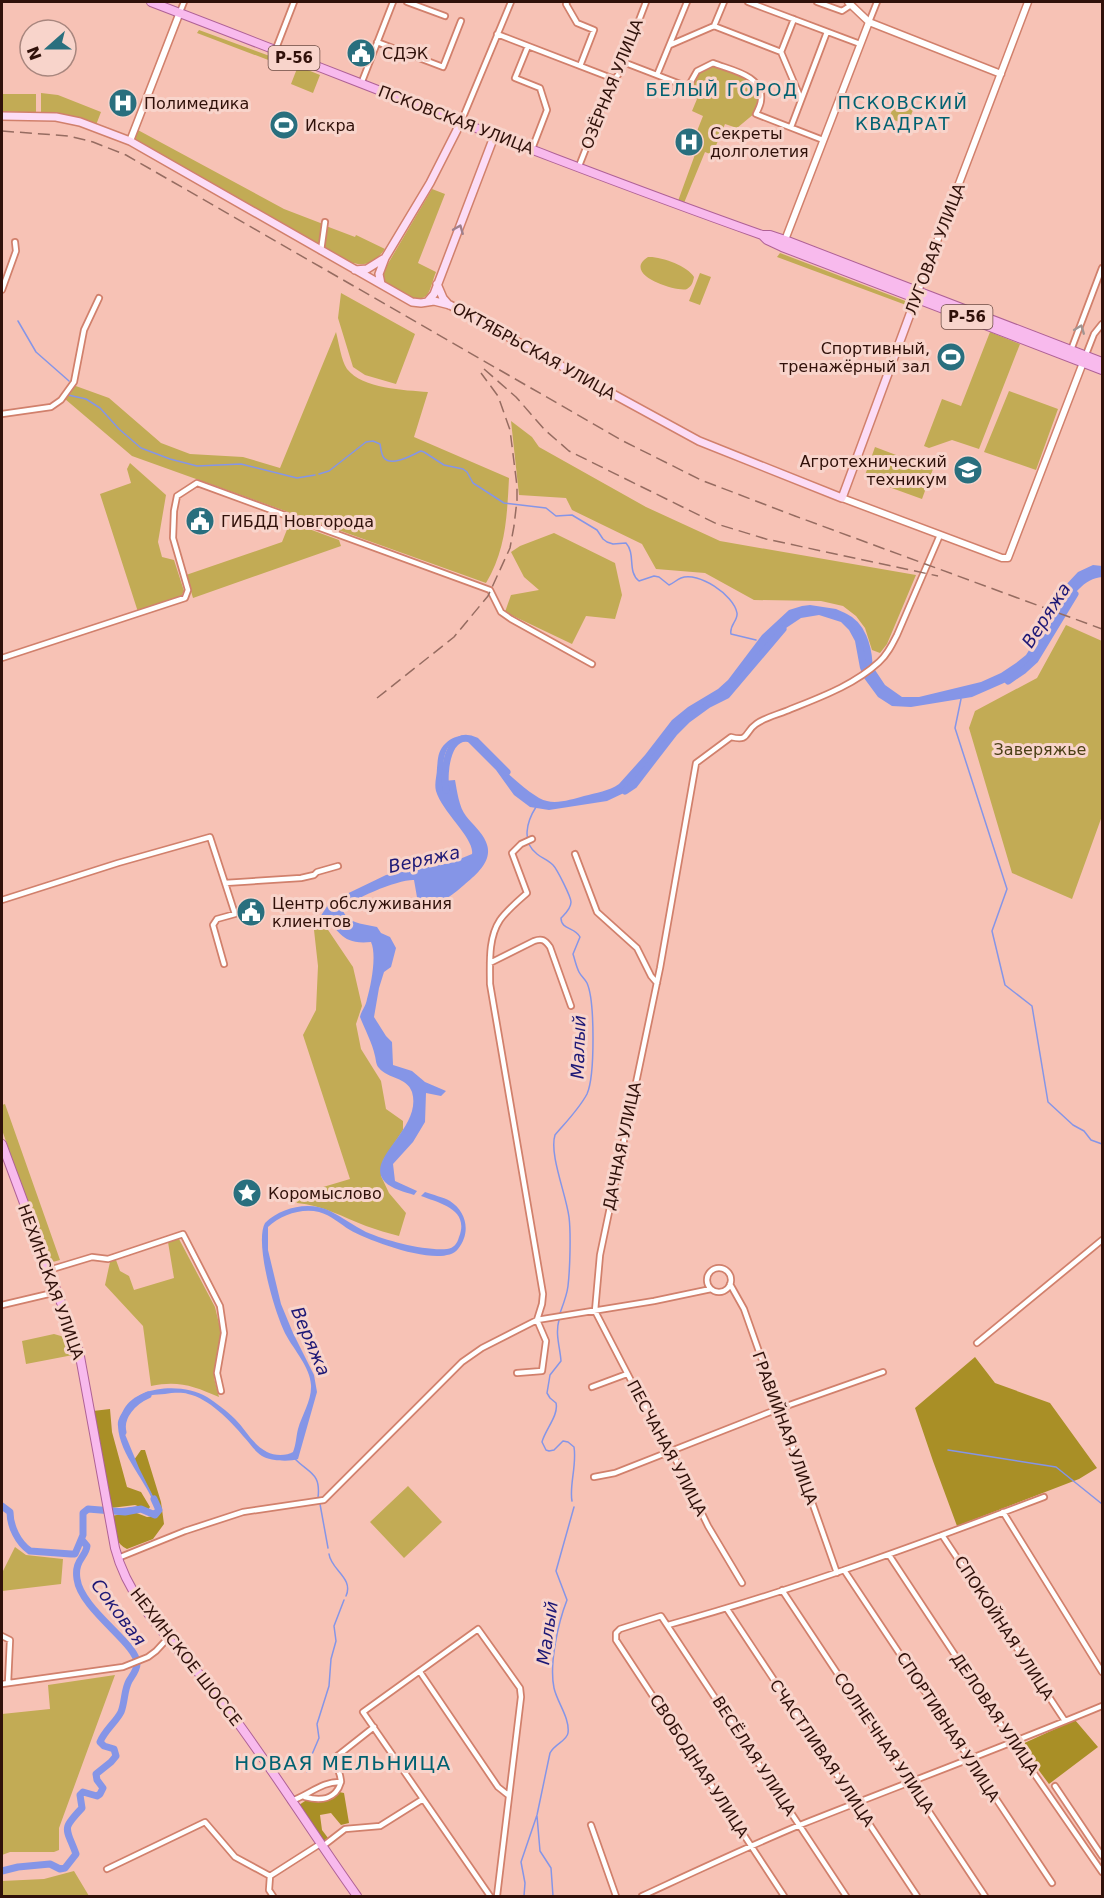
<svg xmlns="http://www.w3.org/2000/svg" width="1104" height="1898" viewBox="0 0 1104 1898" font-family="'DejaVu Sans',sans-serif">
<style>
.green{fill:#c2ab55}
.forest{fill:#a98f26}
.water{fill:#8595e7}
.lines{fill:none;stroke-linecap:round;stroke-linejoin:round}
.stream{stroke:#8595e7;stroke-width:1.5}
.river{stroke:#8595e7;stroke-width:7}
.minor-casing{stroke:#d1806c;stroke-width:8}
.tertiary-casing{stroke:#d1806c;stroke-width:9}
.secondary-casing{stroke:#d1806c;stroke-width:10}
.primary-casing{stroke:#af6196;stroke-width:10}
.minor{stroke:#fff;stroke-width:4.5}
.tertiary{stroke:#fff;stroke-width:6}
.secondary{stroke:#fcdcf6;stroke-width:7}
.primary{stroke:#f8baed;stroke-width:8}
.rail{stroke:#966c61;stroke-width:1.5;stroke-dasharray:12 6;stroke-linecap:butt}
.oneway{stroke:#a0818c}
.oneway2{stroke:#a29491}
.labels{text-anchor:middle;dominant-baseline:central;stroke-width:6;stroke-linejoin:round;paint-order:stroke}
.shield{fill:#f8d4cb;stroke:#6c4c44;stroke-width:1.5}
.shield-label{font-size:15px;font-weight:bold;fill:#30110a}
.poi-label{font-size:16px;fill:#30110a;stroke:#f8d4cb;text-anchor:start}
.street-label{font-size:16px;fill:#30110a;stroke:#f8d4cb}
.park-label{font-size:16px;fill:#4a3f15;stroke:#f8d4cb}
.neighbourhood-label{font-size:18px;letter-spacing:1.5px;fill:#006171;stroke:#f8d4cb}
.water-label{font-size:18px;font-style:italic;fill:#1d1876;stroke:#f8d4cb}
.quarter-label{font-size:20px;letter-spacing:1.5px;fill:#006171;stroke:#f8d4cb}
</style>
<rect width="100%" height="100%" fill="#f7c2b5"/>
<!-- green -->
<path class="green" d="M199 30 286 62 284 66 197 33Z
M298 66 320 75 313 93 291 84Z
M715 66 751 80 759 99 755 113 737 128 725 124 712 155 705 152 684 203 678 201 697 149 691 146 703 116 692 111 697 99 690 96V90L697 74Z
M41 93 58 95 101 112 96 125 41 114Z
M2 94H36V113L2 111Z
M897 98 915 105 907 125 889 118Z
M136 129 284 209 323 224 319 245 131 141Z
M432 189 445 194 418 263 436 272C433 279 431 290 427 295 418 305 389 291 384 281 382 278 383 276 383 272Z
M326 226 355 237 356 235 385 249C365 277 346 260 323 248Z
M780 253 908 302 906 305 777 257Z
M648 257C660 256 688 266 694 277 693 282 692 286 687 289 679 293 620 275 648 257Z
M700 273 711 277 700 305 689 301Z
M341 293 415 334 396 384 365 375 353 367 338 318Z
M336 332C339 343 341 360 347 369 363 389 404 390 428 392L414 437 509 478C507 516 506 550 486 583L132 456 65 399 73 385 109 398 161 443 190 454 243 457 280 468Z
M990 332 1020 344 979 449 952 440 929 448 924 446 942 399 961 406Z
M1009 391 1058 409 1036 470 984 452Z
M511 421 532 437 539 447 646 507 720 541 916 575 887 644 880 653 872 650 865 628 856 616 843 606 821 601 754 600 705 573 656 569 642 544 572 510 566 498 519 495Z
M875 447 933 469 922 499 864 478Z
M130 463 166 495 158 542 162 557 174 560 184 591 180 598 138 612 100 494 131 483 127 469Z
M290 522 339 540 341 546 193 598 186 575 282 542Z
M554 533 615 563 622 595 615 619 586 616 572 644 505 612 511 595 539 590 524 577 511 552 520 546Z
M1066 625 1102 641V816L1072 899 1012 873 969 728 975 711 1037 678Z
M313 921H322L353 967 362 1006 356 1024 361 1049 381 1081 386 1109 403 1121V1130L383 1160 381 1176 389 1193 406 1213 399 1236C388 1233 377 1230 366 1226 343 1217 322 1205 297 1203L293 1196 350 1179 303 1035 316 1010 318 966Z
M5 1104 60 1260 49 1263 2 1130V1105Z
M179 1239 215 1307 221 1332 214 1378 219 1397C194 1386 178 1380 151 1386L143 1326 105 1285 110 1262 116 1260 120 1271 129 1276 134 1290 174 1278 168 1242Z
M54 1334 68 1338 73 1355 26 1364 22 1341Z
M408 1486 442 1522 404 1558 370 1522Z
M15 1547 26 1555 63 1559 61 1584 2 1591V1573Z
M115 1675 59 1828V1850L54 1852H10L2 1855V1714L50 1709 48 1685Z
M74 1871 89 1896H2V1881L44 1879Z"/>
<!-- forest -->
<path class="forest" d="M975 1357 995 1383 1050 1403 1097 1468 1079 1479 957 1526 933 1461 915 1408Z
M110 1409 112 1432 127 1487 141 1492 150 1507 148 1510 135 1505 111 1508 93 1411Z
M141 1450H145L161 1502 164 1524 153 1539 127 1549C114 1543 113 1528 111 1516L134 1512 147 1517 156 1516 157 1505 134 1460Z
M1075 1720 1098 1747 1049 1784 1020 1745Z
M339 1792 344 1793 349 1823 341 1825 331 1813 320 1815 322 1830 328 1838 323 1842 299 1805 305 1801H328Z"/>
<!-- water -->
<path class="water" d="M1093 565 1102 566V577C1085 578 1069 597 1064 613L1036 656 1023 671 1013 679 972 697 911 707 892 706 878 697 864 678 860 668 855 641 849 630 841 622 819 615 801 618 786 628 723 699 716 703 705 706 680 724 633 785 626 792 607 801 549 810 530 807 514 795 496 770 467 741C442 736 443 764 443 781L455 780C457 791 459 807 466 816 472 824 482 832 486 842 494 860 477 874 464 885 448 899 440 904 418 903L414 880C400 879 349 899 343 911 349 924 364 924 377 927L381 933 390 937 396 948 391 967 384 972 379 988 374 1017 386 1036 392 1042 393 1065 412 1071 425 1082 446 1091 441 1096 426 1093 425 1122 413 1142 393 1164 395 1181 417 1191 414 1195C405 1192 392 1189 385 1182 363 1159 423 1129 412 1092 407 1077 388 1079 379 1068 376 1065 376 1060 375 1056 372 1042 365 1030 360 1017 361 1011 366 1006 367 999 371 985 377 955 371 942 339 945 343 930 320 917L330 902 386 875 450 863 472 854C475 839 442 812 436 791 434 783 437 776 437 768 438 758 438 750 446 743 452 737 460 735 468 736 485 750 528 797 547 801 558 804 573 799 584 796 596 793 609 791 619 784L645 755 672 720 688 707 718 689 728 680 762 635 789 610 802 606 810 605 836 609 845 613 858 629 875 670 885 685 902 697H919L981 682 1001 673 1016 663 1026 655 1033 644 1040 629 1050 617 1057 596 1063 588 1078 572Z
M425 1192C433 1195 443 1197 450 1201 467 1212 471 1233 458 1249 443 1269 369 1241 350 1230 340 1224 331 1215 319 1212 301 1208 281 1215 268 1227V1250L281 1304 293 1333 314 1375 317 1392 298 1459C290 1462 269 1461 262 1456 254 1451 249 1442 243 1436 231 1421 208 1398 188 1394 181 1392 172 1393 165 1394 156 1395 146 1394 138 1400 130 1406 122 1417 122 1427L139 1468 158 1506V1510L153 1514 141 1509 115 1513 114 1509 139 1506 152 1511 156 1509C148 1482 119 1455 118 1426 117 1420 121 1415 124 1409 138 1385 184 1383 207 1397 216 1403 227 1411 235 1419 246 1430 253 1445 267 1452 274 1456 287 1456 293 1452 296 1445 296 1437 298 1429 302 1415 312 1400 311 1385 310 1367 294 1350 286 1335 275 1314 254 1243 265 1223 282 1207 309 1201 330 1211 342 1217 354 1226 366 1232 387 1241 425 1251 447 1249 454 1248 457 1244 459 1237 470 1209 439 1203 421 1196Z"/>
<g class="lines">
<!-- stream -->
<path class="stream" d="M18 321 36 352 69 381
M68 395 86 399 100 408 119 429 141 448 170 459 197 466 241 464 297 478 315 475
M319 474 329 471 366 442 373 441 380 444C381 448 381 454 384 458 392 467 412 455 421 451L424 452 444 465 463 469 467 472 473 483 504 503 546 508 556 516 572 515 597 530 603 539 607 542 613 544 626 543C636 554 627 572 639 581L654 576 659 577 669 585C674 583 676 580 681 578 698 571 734 595 737 613 738 621 729 625 731 634L756 640
M961 699 955 728 1007 889 992 931 1005 985 1032 1006 1048 1102 1073 1125 1084 1131 1091 1140 1102 1144
M536 807C527 821 521 842 537 854 542 858 548 860 553 865 557 869 571 897 571 902 571 909 565 914 561 918 561 930 575 927 580 937L573 954C575 960 576 966 579 972 581 976 585 979 587 983 595 1001 595 1076 587 1094 579 1109 566 1122 555 1135 549 1154 566 1194 569 1217 571 1233 570 1269 568 1286 567 1295 563 1305 560 1313
M559 1320C555 1334 560 1347 561 1361L550 1375 547 1393 550 1398 556 1403C559 1415 545 1430 542 1442L546 1450 549 1451 554 1450 563 1441 568 1442 574 1447C577 1465 569 1486 572 1501
M948 1450 1056 1467 1102 1504
M295 1459C310 1474 321 1473 318 1498
M320 1504 328 1548
M329 1554C331 1570 354 1578 346 1596
M307 1772 310 1759 319 1738 317 1724 329 1686 331 1659 336 1641 334 1626 344 1600
M537 1816 540 1851 551 1868 553 1896
M524 1896 525 1883 521 1862 537 1815 550 1753C554 1744 567 1741 568 1733 570 1718 557 1702 554 1688 549 1664 558 1623 567 1600L556 1571 574 1507"/>
<!-- river -->
<path class="river" d="M845 617C862 625 868 646 869 663
M1008 681 1024 670 1035 660 1075 594
M446 790C443 772 447 727 476 741L507 772
M625 791 634 785 674 733 687 720 709 704 727 695 783 629
M123 1432C119 1416 134 1401 148 1395
M2 1506 10 1512C10 1526 18 1543 30 1551L71 1554H75L83 1535V1513L88 1509 125 1512 141 1509 155 1515 159 1510 154 1499
M2 1871 18 1867 50 1864 60 1869 65 1868 76 1854C66 1827 61 1830 82 1808L80 1795 83 1792 97 1796 100 1794 103 1788 97 1780 96 1774 111 1762 116 1756 114 1749 104 1746 100 1742C105 1730 116 1722 121 1712 125 1702 124 1690 129 1681 132 1676 137 1670 137 1664 139 1645 81 1610 77 1579 74 1560 86 1557 87 1546L82 1540"/>
<!-- minor casing -->
<g class="minor-casing">
<path id="minor" d="M407 2 445 16
M567 2 566 4 577 23 594 30 580 66
M748 2 860 44
M817 2 842 11 851 5
M180 12 184 2
M869 22 877 2
M714 26 724 2
M497 34 614 79
M377 42 443 67 461 21
M670 45 714 26 781 52 801 99
M528 46 515 78 540 88 547 110 532 149
M275 51 294 2
M781 52 794 19
M623 62 688 87 697 71 713 63C730 70 764 75 761 100 761 104 758 110 756 114L823 140
M657 75 687 2
M361 84 393 2
M461 122 511 2
M791 127 827 32
M579 166 612 82 618 75 646 2
M321 251 325 222
M2 290 16 251 15 242
M1071 350 1102 268
M1085 357 1094 334 1102 324
M2 414 51 407 61 400 74 382 84 330 99 298
M2 658 185 598 188 590 173 538 174 511 177 496 197 483 490 590 501 612 511 619 592 664
M575 854 597 912 637 948 651 976 657 983
M2 900 118 863 210 837 225 883 301 878 314 875 317 872 338 866
M490 963 534 941C542 938 545 940 550 947L571 1006
M224 964 213 925 217 919 235 914 225 883
M707 1280a12 12 0 1 1 24 0a12 12 0 1 1-24 0Z
M49 1270 92 1257 108 1259 183 1234 220 1306 224 1333 217 1373 221 1391
M730 1284 744 1309 837 1573
M2 1305 57 1292
M977 1343 1102 1240
M517 1373 542 1371 546 1341 537 1320 542 1304 543 1294 490 984C490 963 488 938 500 920 507 910 518 901 527 893L512 853 521 844 532 839
M592 1387 627 1374
M594 1477 615 1473 778 1409 883 1372
M1003 1512 1102 1672
M942 1535 1065 1721
M889 1555 1013 1743 1102 1872
M118 1558 185 1531 243 1512 324 1500 462 1362 482 1348 537 1320 654 1301 711 1289
M844 1570 1052 1883
M742 1583 708 1526 671 1450 638 1394 595 1311 600 1255 660 968 696 763 731 737C750 742 744 732 756 724 764 718 776 715 786 711 818 698 853 686 879 662 887 655 892 645 897 635L940 535
M782 1590 985 1896
M727 1609 917 1896
M668 1625C795 1590 920 1544 1044 1497
M2 1636 10 1640 8 1683
M420 1672 498 1787 508 1795
M2 1684 123 1667 148 1657 156 1651 168 1638
M1055 1786 1102 1856
M305 1797C320 1801 336 1800 341 1782
M291 1801C309 1795 322 1781 341 1782 341 1773 335 1766 336 1757L374 1727
M591 1825 616 1896
M323 1846 345 1829 380 1826 423 1799
M107 1869 205 1822 235 1857 270 1876 269 1890 273 1896
M270 1876 320 1844
M490 1896 363 1712 478 1629 520 1688 521 1697 497 1896
M642 1896C694 1872 747 1847 800 1825 901 1785 1003 1747 1102 1706
M784 1896 616 1640V1633L620 1629 661 1616 846 1896"/>
</g>
<!-- tertiary casing -->
<g class="tertiary-casing">
<path id="tertiary" d="M848 2 869 22 1001 74
M130 141 180 12
M785 240 869 22
M917 294 1028 2
M842 498 1002 558H1008L1084 360"/>
</g>
<!-- secondary casing -->
<g class="secondary-casing">
<path id="secondary" d="M2 116 56 117 80 122 130 141 412 302 421 303 434 301 450 305 699 441 842 498 916 298
M355 270 367 269 383 259
M381 284 379 274 385 258 430 183 461 122
M437 284 443 298 449 305
M428 301 434 294 495 134"/>
</g>
<!-- primary casing -->
<g class="primary-casing">
<path id="primary" d="M151 2C355 80 557 162 762 235H770L785 240 1102 362
M762 235 767 240 782 247 1102 370
M2 1144 79 1351 115 1548C131 1611 187 1654 224 1704 271 1766 312 1833 357 1896"/>
</g>
<!-- minor -->
<use href="#minor" class="minor"/>
<!-- tertiary -->
<use href="#tertiary" class="tertiary"/>
<!-- secondary -->
<use href="#secondary" class="secondary"/>
<!-- primary -->
<use href="#primary" class="primary"/>
<!-- rail -->
<path class="rail" d="M2 131 69 136 93 142 126 155 623 441 701 480 795 516 1102 629
M484 369 516 397 545 430 569 451 717 524 766 539 938 576
M377 698 454 637 488 596 510 548 514 526 517 500V486L510 430 498 396 481 373"/>
</g>
<!-- one-way arrows -->
<defs><path id="oneway-chevron" d="M-2-3.5L2.5 0L-2 3.5" fill="none" stroke-width="1.6" stroke-linecap="round" stroke-linejoin="round" transform="scale(1.5)"/></defs>
<use class="oneway" href="#oneway-chevron" transform="translate(459 229) rotate(-68)"/>
<use class="oneway2" href="#oneway-chevron" transform="translate(1080 329) rotate(-69)"/>
<!-- icons -->
<defs>
<g id="civic-disc" transform="scale(1.5)"><circle r="9.5" fill="#296f7e" stroke="#f8d4cb"/><path d="M-.6-6.5H3V-4.5H.6V-3L4-1V1h2V6H-6V1h2V-1L-.6-3ZM-1.2 2.5V6h2.4V2.5Z" fill="#fff"/></g>
<g id="hospital-disc" transform="scale(1.5)"><circle r="9.5" fill="#296f7e" stroke="#f8d4cb"/><path d="M-5-5h3v3.5h4V-5h3V5h-3V1.5h-4V5h-3Z" fill="#fff"/></g>
<g id="stadium-disc" transform="scale(1.5)"><circle r="9.5" fill="#296f7e" stroke="#f8d4cb"/><path d="M0-5a6.5 5 0 1 0 0 10a6.5 5 0 1 0 0-10ZM-3.5-1.8h7v3.6h-7Z" fill="#fff"/></g>
<g id="university-disc" transform="scale(1.5)"><circle r="9.5" fill="#296f7e" stroke="#f8d4cb"/><path d="M0-5L7-2L0 1L-7-2ZM-4 1L0 2.5L4 1V4Q0 6-4 4Z" fill="#fff"/></g>
<g id="sight-disc" transform="scale(1.5)"><circle r="9.5" fill="#296f7e" stroke="#f8d4cb"/><path d="M0-6L1.8-2.2L6-1.7L2.9 1.2L3.7 5.4L0 3.3L-3.7 5.4L-2.9 1.2L-6-1.7L-1.8-2.2Z" fill="#fff"/></g>
</defs>
<g fill-rule="evenodd">
<use href="#civic-disc" x="361" y="53"/>
<use href="#hospital-disc" x="123" y="103"/>
<use href="#stadium-disc" x="284" y="125"/>
<use href="#hospital-disc" x="689" y="142"/>
<use href="#stadium-disc" x="951" y="357"/>
<use href="#university-disc" x="968" y="470"/>
<use href="#civic-disc" x="200" y="521"/>
<use href="#civic-disc" x="251" y="912"/>
<use href="#sight-disc" x="247" y="1193"/>
</g>
<g class="labels">
<!-- shield labels -->
<g class="shield">
<rect x="268.5" y="46" width="51" height="24" rx="4.5"/>
<rect x="941.5" y="305" width="51" height="24" rx="4.5"/>
</g>
<g class="shield-label">
<text x="294" y="58">Р-56</text>
<text x="967" y="317">Р-56</text>
</g>
<!-- poi labels -->
<g class="poi-label">
<text x="382" y="53">СДЭК</text>
<text x="144" y="103">Полимедика</text>
<text x="305" y="125">Искра</text>
<text x="710" y="133">Секреты<tspan x="710" dy="18">долголетия</tspan></text>
<text x="930" y="348" text-anchor="end">Спортивный,<tspan x="930" dy="18">тренажёрный зал</tspan></text>
<text x="947" y="461" text-anchor="end">Агротехнический<tspan x="947" dy="18">техникум</tspan></text>
<text x="221" y="521">ГИБДД Новгорода</text>
<text x="272" y="903">Центр обслуживания<tspan x="272" dy="18">клиентов</tspan></text>
<text x="268" y="1193">Коромыслово</text>
</g>
<!-- street labels -->
<g class="street-label">
<text transform="translate(612 84) rotate(-68)">ОЗЁРНАЯ УЛИЦА</text>
<text transform="translate(456 120) rotate(21)">ПСКОВСКАЯ УЛИЦА</text>
<text transform="translate(935 249) rotate(-69)">ЛУГОВАЯ УЛИЦА</text>
<text transform="translate(534 351) rotate(29)">ОКТЯБРЬСКАЯ УЛИЦА</text>
<text transform="translate(622 1146) rotate(-78)">ДАЧНАЯ УЛИЦА</text>
<text transform="translate(51 1282) rotate(70)">НЕХИНСКАЯ УЛИЦА</text>
<text transform="translate(785 1428) rotate(70)">ГРАВИЙНАЯ УЛИЦА</text>
<text transform="translate(667 1448) rotate(62)">ПЕСЧАНАЯ УЛИЦА</text>
<text transform="translate(1004 1628) rotate(57)">СПОКОЙНАЯ УЛИЦА</text>
<text transform="translate(186 1657) rotate(52)">НЕХИНСКОЕ ШОССЕ</text>
<text transform="translate(995 1714) rotate(56)">ДЕЛОВАЯ УЛИЦА</text>
<text transform="translate(948 1727) rotate(57)">СПОРТИВНАЯ УЛИЦА</text>
<text transform="translate(884 1743) rotate(56)">СОЛНЕЧНАЯ УЛИЦА</text>
<text transform="translate(822 1753) rotate(56)">СЧАСТЛИВАЯ УЛИЦА</text>
<text transform="translate(754 1756) rotate(57)">ВЕСЁЛАЯ УЛИЦА</text>
<text transform="translate(699 1766) rotate(57)">СВОБОДНАЯ УЛИЦА</text>
</g>
<!-- park labels -->
<g class="park-label">
<text x="1040" y="749">Заверяжье</text>
</g>
<!-- neighbourhood labels -->
<g class="neighbourhood-label">
<text x="722" y="89">БЕЛЫЙ ГОРОД</text>
<text x="903" y="102">ПСКОВСКИЙ<tspan x="903" dy="21">КВАДРАТ</tspan></text>
</g>
<!-- water labels -->
<g class="water-label">
<text transform="translate(1046 615) rotate(-57)">Веряжа</text>
<text transform="translate(424 859) rotate(-12)">Веряжа</text>
<text transform="translate(578 1047) rotate(-88)">Малый</text>
<text transform="translate(311 1341) rotate(67)">Веряжа</text>
<text transform="translate(119 1612) rotate(53)">Соковая</text>
<text transform="translate(547 1633) rotate(-82)">Малый</text>
</g>
<!-- quarter labels -->
<g class="quarter-label">
<text x="343" y="1763">НОВАЯ МЕЛЬНИЦА</text>
</g>
</g>
<!-- border -->
<rect width="1104" height="1898" fill="none" stroke="#30110a" stroke-width="6"/>
<!-- north arrow -->
<g transform="translate(48 48) rotate(249)"><circle r="28" fill="#f8d4cb" stroke="#a8867e" stroke-width="1.5"/>
<path d="M0-4.5L10 22L0 15L-10 22Z" fill="#296f7e"/>
<text y="-9" font-size="16" font-weight="bold" text-anchor="middle" fill="#30110a">N</text>
</g>
</svg>
